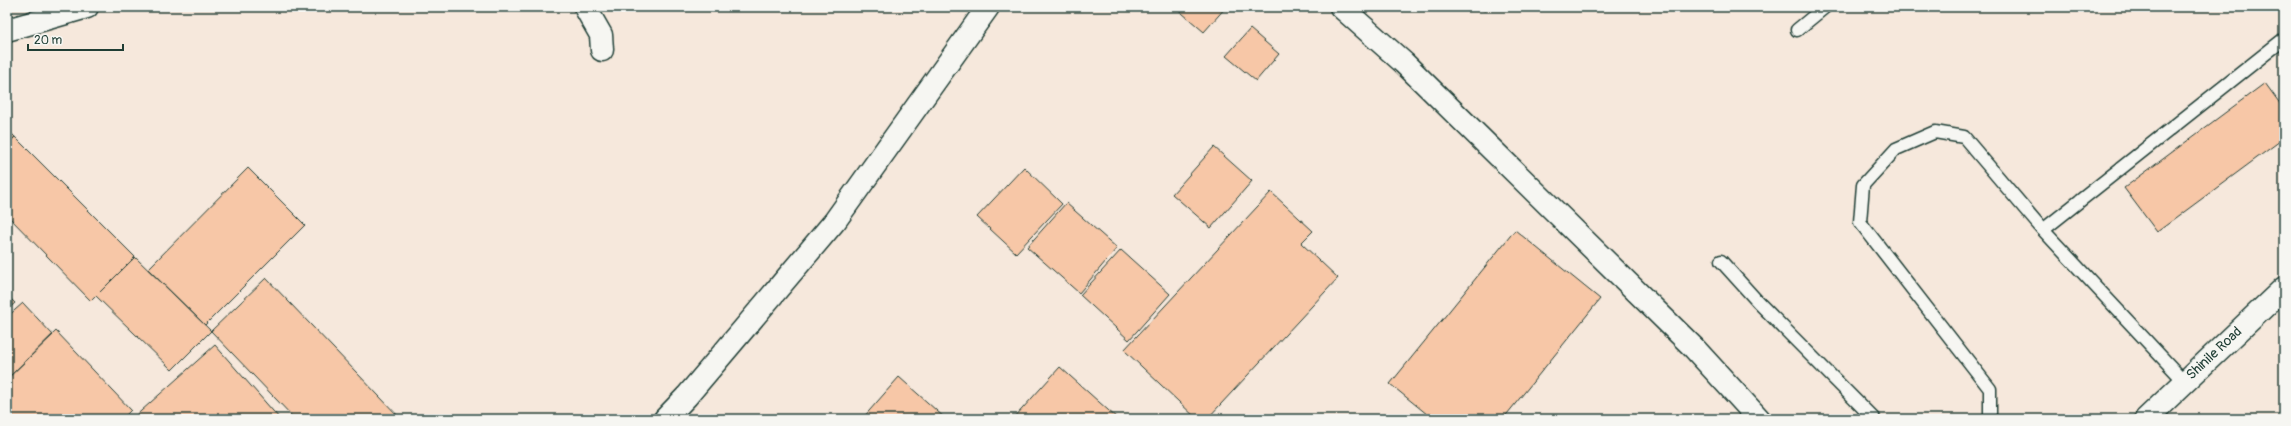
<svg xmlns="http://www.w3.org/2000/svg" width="2291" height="426" viewBox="0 0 2291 426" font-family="Pangolin,sans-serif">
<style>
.building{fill:#f7c7a7;stroke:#1f3d34}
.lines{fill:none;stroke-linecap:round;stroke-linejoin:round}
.lane-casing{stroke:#1f3d34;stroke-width:15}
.street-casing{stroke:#1f3d34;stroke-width:25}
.lane{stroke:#f6f6f2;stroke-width:12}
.street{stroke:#f6f6f2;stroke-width:22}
.labels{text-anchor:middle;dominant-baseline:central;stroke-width:3.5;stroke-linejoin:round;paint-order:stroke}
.street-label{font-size:14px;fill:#1f3d34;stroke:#f6f6f2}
</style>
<rect width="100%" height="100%" fill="#f6e8dc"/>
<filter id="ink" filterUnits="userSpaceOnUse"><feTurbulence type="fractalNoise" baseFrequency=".025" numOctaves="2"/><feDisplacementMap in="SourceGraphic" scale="8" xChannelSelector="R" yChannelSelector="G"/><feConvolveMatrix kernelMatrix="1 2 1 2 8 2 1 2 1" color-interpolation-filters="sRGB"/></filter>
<g filter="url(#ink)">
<!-- building -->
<path class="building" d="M1175 7H1226L1204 32Z
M1481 7H1490L1484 11Z
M1250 29 1279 54 1256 81 1226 56Z
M2265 83 2284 109V138L2157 232 2124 188Z
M7 129 15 137 7 144Z
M15 137 135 257 91 301 7 215V144Z
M1214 147 1252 181 1211 228 1172 194Z
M1024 167 1062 204 1016 253 977 217Z
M248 168 305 225 205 325 148 269Z
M1271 192 1313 231 1301 243 1338 278 1207 419H1197L1124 350Z
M1066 203 1117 248 1079 293 1027 247Z
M1515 230 1600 299 1503 419H1433L1390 384Z
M1121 250 1170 294 1129 340 1080 295Z
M135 257 211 331 172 370 96 296Z
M266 278 401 419H295L211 331Z
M7 295 15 303 7 310Z
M23 303 53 335 7 379V317Z
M56 331 131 410 122 419H7V379Z
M215 345 280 419H132Z
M1060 367 1118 419H1013Z
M899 377 946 419H862Z"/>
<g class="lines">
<!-- lane casing -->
<g class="lane-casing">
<path id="lane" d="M1797 30 1825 7
M2043 230 2284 39
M1721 261 1758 302 1874 419
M1990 419V389L1860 222 1863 185 1896 149 1935 132 1964 137 2043 230 2184 381"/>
</g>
<!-- street casing -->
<g class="street-casing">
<path id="street" d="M585 7 601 35 602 50
M1341 7 1404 63 1694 348 1759 419
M7 30 87 7
M665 419 687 396 835 221 988 7
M2146 419 2284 288"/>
</g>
<!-- lane -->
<use href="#lane" class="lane"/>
<!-- street -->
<use href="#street" class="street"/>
</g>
</g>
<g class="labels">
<!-- street labels -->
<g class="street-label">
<text transform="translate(2214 353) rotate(-43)">Shinile Road</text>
</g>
</g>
<!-- margin -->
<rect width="2291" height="426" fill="none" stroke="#f6f6f2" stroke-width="24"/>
<rect x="12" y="12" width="2267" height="402" fill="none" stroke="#1f3d34" stroke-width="1.5" filter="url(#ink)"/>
<!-- scale -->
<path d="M28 44v6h95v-6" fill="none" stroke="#1f3d34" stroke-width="2"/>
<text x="34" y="44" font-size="12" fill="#1f3d34" stroke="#f6f6f2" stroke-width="3" paint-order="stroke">20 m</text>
</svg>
